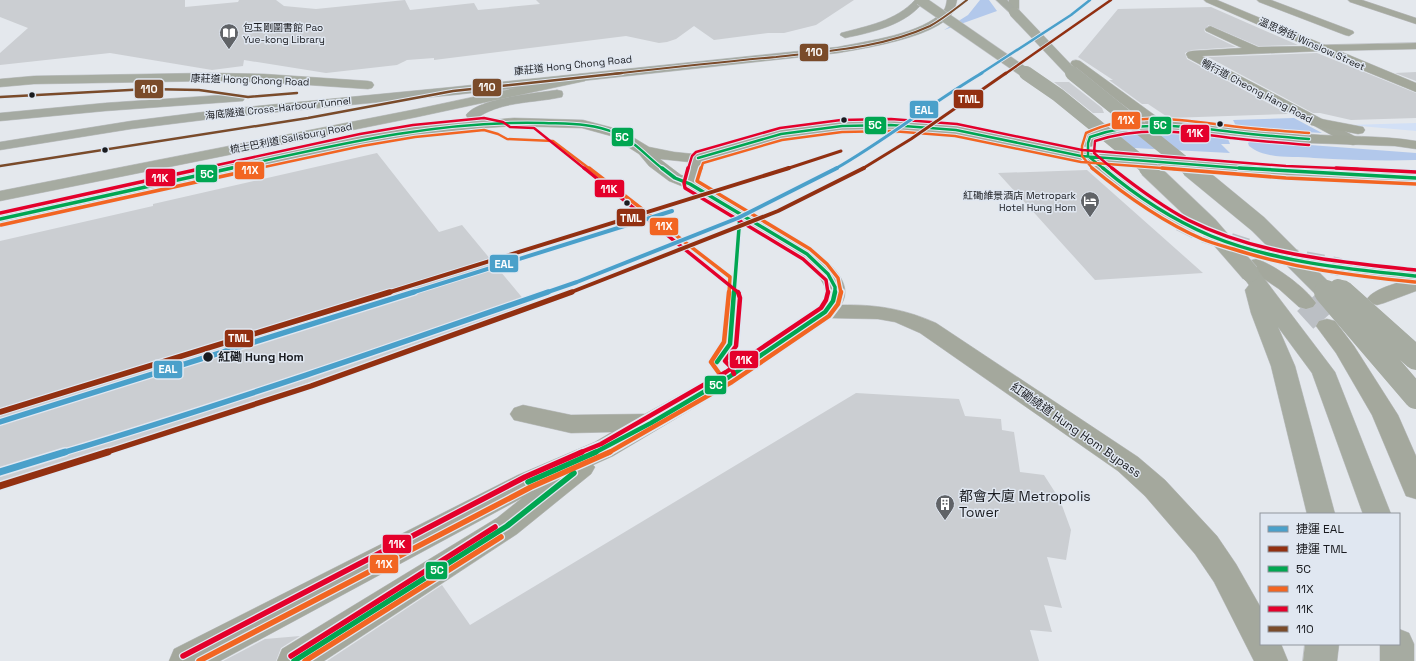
<svg xmlns="http://www.w3.org/2000/svg" width="1416" height="661" viewBox="0 0 1416 661" font-family="'Space Grotesk','Noto Sans TC',sans-serif">
<style>
.green{fill:#d2e0f6}
.forest{fill:#b2c8eb}
.building{fill:#cbced2}
.lines{fill:none;stroke-linecap:round;stroke-linejoin:round}
.tertiary-tunnel{stroke:#bbbfc4;stroke-width:24;stroke-dasharray:24 12;stroke-linecap:butt}
.secondary-tunnel-far1{stroke:#bbbfc4;stroke-width:14;stroke-dasharray:14 7;stroke-linecap:butt}
.secondary-tunnel{stroke:#bbbfc4;stroke-width:18;stroke-dasharray:18 9;stroke-linecap:butt}
.minor-casing{stroke:#c0c3c7;stroke-width:1}
.tertiary-casing{stroke:#c0c3c7;stroke-width:1}
.secondary-casing{stroke:#c0c3c7;stroke-width:1}
.primary-casing{stroke:#c0c3c7;stroke-width:1}
.trunk-casing{stroke:#c0c3c7;stroke-width:1}
.minor{fill:#a4a89d;fill-rule:evenodd}
.tertiary{fill:#a4a89d;fill-rule:evenodd}
.secondary{fill:#a3a79b;fill-rule:evenodd}
.primary{fill:#a6aba1;fill-rule:evenodd}
.trunk{fill:#a5aaa2;fill-rule:evenodd}
.tertiary-bridge-casing{stroke:#c0c3c7;stroke-width:14;stroke-linecap:butt}
.primary-bridge-far3-casing{stroke:#c0c3c7;stroke-width:11;stroke-linecap:butt}
.primary-bridge-far2-casing{stroke:#c0c3c7;stroke-width:14;stroke-linecap:butt}
.primary-bridge-far1-casing{stroke:#c0c3c7;stroke-width:19;stroke-linecap:butt}
.primary-bridge-casing{stroke:#c0c3c7;stroke-width:24;stroke-linecap:butt}
.tertiary-bridge{stroke:#a4a89d;stroke-width:14}
.primary-bridge-far3{stroke:#a6aba1;stroke-width:10}
.primary-bridge-far2{stroke:#a6aba1;stroke-width:14}
.primary-bridge-far1{stroke:#a6aba1;stroke-width:18}
.primary-bridge{stroke:#a6aba1;stroke-width:24}
.bus-1-far3-casing{stroke:#e0e7f1;stroke-width:4.5}
.bus-1-far2-casing{stroke:#e0e7f1;stroke-width:6}
.bus-1-far1-casing{stroke:#e0e7f1;stroke-width:8}
.bus-1-casing{stroke:#e0e7f1;stroke-width:8}
.bus-2-far3-casing{stroke:#e0e7f1;stroke-width:4.5}
.bus-2-far2-casing{stroke:#e0e7f1;stroke-width:6}
.bus-2-far1-casing{stroke:#e0e7f1;stroke-width:8}
.bus-2-casing{stroke:#e0e7f1;stroke-width:8}
.bus-3-far3-casing{stroke:#e0e7f1;stroke-width:4.5}
.bus-3-far2-casing{stroke:#e0e7f1;stroke-width:6}
.bus-3-far1-casing{stroke:#e0e7f1;stroke-width:8}
.bus-3-casing{stroke:#e0e7f1;stroke-width:8}
.bus-4-far1-casing{stroke:#e0e7f1;stroke-width:3.5}
.bus-4-casing{stroke:#e0e7f1;stroke-width:4.5}
.bus-1-far3{stroke:#00a651;stroke-width:2.5}
.bus-1-far2{stroke:#00a651;stroke-width:3.5}
.bus-1-far1{stroke:#00a651;stroke-width:4.5}
.bus-1{stroke:#00a651;stroke-width:5.5}
.bus-2-far3{stroke:#f26522;stroke-width:2.5}
.bus-2-far2{stroke:#f26522;stroke-width:3.5}
.bus-2-far1{stroke:#f26522;stroke-width:4.5}
.bus-2{stroke:#f26522;stroke-width:5.5}
.bus-3-far3{stroke:#e4002b;stroke-width:2.5}
.bus-3-far2{stroke:#e4002b;stroke-width:3.5}
.bus-3-far1{stroke:#e4002b;stroke-width:4.5}
.bus-3{stroke:#e4002b;stroke-width:5.5}
.bus-4-far1{stroke:#7a4b2a;stroke-width:2}
.bus-4{stroke:#7a4b2a;stroke-width:2.5}
.metro-1-far4-casing{stroke:#e0e7f1;stroke-width:4}
.metro-1-far3-casing{stroke:#e0e7f1;stroke-width:5}
.metro-1-far2-casing{stroke:#e0e7f1;stroke-width:6}
.metro-1-far1-casing{stroke:#e0e7f1;stroke-width:8}
.metro-1-casing{stroke:#e0e7f1;stroke-width:10}
.metro-2-far4-casing{stroke:#e0e7f1;stroke-width:4}
.metro-2-far3-casing{stroke:#e0e7f1;stroke-width:5}
.metro-2-far2-casing{stroke:#e0e7f1;stroke-width:6}
.metro-2-far1-casing{stroke:#e0e7f1;stroke-width:8}
.metro-2-casing{stroke:#e0e7f1;stroke-width:10}
.metro-1-far4{stroke:#4aa0ca;stroke-width:2.5}
.metro-1-far3{stroke:#4aa0ca;stroke-width:3}
.metro-1-far2{stroke:#4aa0ca;stroke-width:4}
.metro-1-far1{stroke:#4aa0ca;stroke-width:5.5}
.metro-1{stroke:#4aa0ca;stroke-width:7}
.metro-2-far4{stroke:#923011;stroke-width:2.5}
.metro-2-far3{stroke:#923011;stroke-width:3}
.metro-2-far2{stroke:#923011;stroke-width:4}
.metro-2-far1{stroke:#923011;stroke-width:5.5}
.metro-2{stroke:#923011;stroke-width:7}
.bus-dot{fill:#191b1f;stroke:#e0e7f1;stroke-width:1.5}
.labels{text-anchor:middle;dominant-baseline:central;stroke-width:3;stroke-linejoin:round;paint-order:stroke}
.far-poi-label{font-size:10px;fill:#191b1f;stroke:#e0e7f1;text-anchor:start}
.far-street-label{font-size:10px;fill:#191b1f;stroke:#e0e7f1}
.stop-label{font-size:12px;font-weight:bold;fill:#191b1f;stroke:#e0e7f1;text-anchor:start}
.street-label{font-size:12px;fill:#191b1f;stroke:#e0e7f1}
.near-poi-label{font-size:14px;fill:#191b1f;stroke:#e0e7f1;text-anchor:start}
.line-badge{stroke:#e0e7f1;stroke-width:1.5}
.badge-label{font-size:11px;text-anchor:middle;font-weight:bold;fill:#fff}
</style>
<rect width="100%" height="100%" fill="#e4e8ed"/>
<!-- green -->
<path class="green" d="M1416 123V131L1349 125Z"/>
<!-- forest -->
<path class="forest" d="M980 0H989L997 11 944 30 968 15Z
M1294 118 1322 133 1237 128 1233 120Z
M1160 130 1192 131 1226 134 1230 144H1221L1230 153 1115 147 1114 139 1133 133Z
M1251 141H1257L1416 153V160C1382 161 1348 160 1314 158 1294 156 1266 160 1249 146L1248 143Z"/>
<!-- building -->
<path class="building" d="M0 0H185V7L238 2 239 0H276L284 6 316 9 405 0 410 10 474 3 478 10 540 4 536 0H854L816 25 784 33H768L714 40 694 26 676 39 667 42 659 43 626 36 434 60V58L407 60 397 65 326 73 244 60 243 66 212 70 110 53 0 65V53L28 28 0 17Z
M1211 7 1298 45 1258 46 1209 25 1204 29 1205 32 1236 47 1192 50 1185 53 1187 59 1288 114 1169 118 1148 104H1142L1109 80H1113L1078 57 1118 9Z
M1317 53 1416 93V118L1351 120 1320 113H1313L1208 57Z
M1416 72V81L1395 73Z
M1054 82H1069L1102 108 1104 113H1093Z
M377 153 439 232 462 225 530 307 0 488V241L153 206V204Z
M1087 170 1203 273 1095 280 998 173Z
M856 393 959 399 965 416 1001 419 1002 430 1014 432 1020 472 1044 475 1060 500 1071 530 1066 560 1047 557 1062 608 1044 605 1052 632 1030 630 1039 661H327L442 585 470 625Z
M300 636 281 648 276 661H223L265 639Z"/>
<g class="lines">
<!-- tertiary-tunnel -->
<path class="tertiary-tunnel" d="M1306 303 1327 326"/>
<!-- secondary-tunnel-far1 -->
<path class="secondary-tunnel-far1" d="M1093 135 1113 129 1149 125"/>
<!-- secondary-tunnel -->
<path class="secondary-tunnel" d="M1180 222 1202 233 1249 248
M1279 255 1340 267"/>
<!-- minor casing -->
<g class="minor-casing">
<path id="minor" d="M1257 0H1271L1353 31 1354 33 1349 36 1345 35 1259 2Z
M1348 0H1362L1416 18V24L1350 2Z
M1210 26 1258 47 1326 46 1328 48 1326 50 1322 51 1202 56 1358 138 1360 141 1358 144 1353 145 1348 144 1188 58 1186 54 1188 52 1192 51 1242 48 1206 31 1205 29Z
M1076 60 1080 61 1164 122 1166 125 1164 128 1159 129 1154 128 1072 67 1070 64 1072 61Z"/>
</g>
<!-- tertiary casing -->
<g class="tertiary-casing">
<path id="tertiary" d="M1416 43V49L1322 51 1316 48 1322 45Z
M514 118 583 120 621 130 649 147 674 152 703 155 706 158 699 182 814 250C829 263 855 283 841 305 875 304 905 309 936 323L1138 457 1165 480 1217 536 1236 564 1261 608V644H1281L1288 661H1254L1214 582 1195 554 1145 496 1118 471 920 333 895 322 878 319 830 318 737 382 613 456 593 465 595 467 591 474 517 534 324 661H277L282 649 497 518 522 498 220 661H169L174 649 518 475 595 442 612 432 571 433 514 420 510 414 514 408 523 405 571 415 645 414 721 372 817 307 823 301 825 294V287L820 278 800 258 684 187 669 181 649 166 639 154 611 136 582 128 514 126 484 128 414 135 361 144 0 224V214L361 136 414 127ZM660 159 689 162 684 176 681 175Z
M1131 154 1158 158 1286 167 1416 173V183L1286 177 1158 168 1126 162 1123 159 1126 156Z
M1256 259C1274 264 1306 288 1316 303L1313 307 1306 309 1299 307 1279 289 1249 269 1246 265 1249 261Z
M1416 278V291L1384 303 1377 305 1370 303 1367 299C1374 288 1403 281 1416 278Z
M1327 319 1335 321 1354 346 1398 415 1416 456V499L1406 496 1372 415 1336 353 1316 326 1319 321Z"/>
</g>
<!-- secondary casing -->
<g class="secondary-casing">
<path id="secondary" d="M1204 0H1217L1416 83V92L1360 69 1206 2Z
M1316 118 1358 126 1363 127 1365 130 1363 133 1358 134 1311 125 1309 122 1311 119Z
M1149 121C1202 122 1254 130 1307 134 1343 137 1380 135 1416 141V149L1395 146 1308 143 1182 130 1144 128 1142 125 1144 122Z
M1093 131 1098 132 1100 135 1093 146 1088 147 1083 146 1081 143 1088 132Z
M1097 159 1103 161 1131 184 1186 218 1189 222 1186 226 1180 227 1174 226 1119 192 1089 164 1091 161Z
M1249 242 1274 249 1277 253 1274 257 1267 259 1242 252 1240 248 1242 244Z
M1340 261 1416 270V282L1333 271 1330 267 1333 263Z"/>
</g>
<!-- primary casing -->
<g class="primary-casing">
<path id="primary" d="M1009 0H1019V12L1017 14H1011L1009 12Z
M208 73 264 74 368 81 372 82 374 85 372 88 368 89 264 82 208 81 34 84 0 87V79L34 76Z
M581 74 585 75 587 78 585 81 417 117 0 201V191L417 109Z
M1250 267 1257 269 1335 372 1391 514H1363L1312 373 1278 327 1295 366 1335 514H1307L1271 366 1251 313 1245 290 1249 285 1240 273 1243 269Z
M1399 629 1409 633 1414 644V661H1380V644H1399Z
M1305 644H1339L1337 661H1303Z"/>
</g>
<!-- trunk casing -->
<g class="trunk-casing">
<path id="trunk" d="M915 0H925C907 25 873 32 845 38L840 35 841 33C867 26 896 21 915 0Z
M947 0H957C956 4 955 9 953 12 938 37 866 48 838 53L453 95 227 117 131 129 0 150V142L131 121 227 109 453 87 838 47C867 41 923 34 943 11 946 8 946 4 947 0Z
M996 0H1007L1019 12 1017 14H1011Z
M557 90 562 91 563 94 562 97C535 103 505 101 480 116L489 121 491 124 489 127C479 129 470 124 466 115 478 98 537 93 557 90Z
M238 94 243 95 245 98 243 101 105 111 0 121V113L105 103Z"/>
</g>
<!-- minor -->
<use href="#minor" class="minor"/>
<!-- tertiary -->
<use href="#tertiary" class="tertiary"/>
<!-- secondary -->
<use href="#secondary" class="secondary"/>
<!-- primary -->
<use href="#primary" class="primary"/>
<!-- trunk -->
<use href="#trunk" class="trunk"/>
<!-- tertiary-bridge casing -->
<g class="tertiary-bridge-casing">
<path id="tertiary-bridge" d="M698 158 781 134 842 126 875 125 956 130 1081 156 1131 159"/>
</g>
<!-- primary-bridge-far3 casing -->
<g class="primary-bridge-far3-casing">
<path id="primary-bridge-far3" d="M920 0 1027 74
M1014 12 1073 74"/>
</g>
<!-- primary-bridge-far2 casing -->
<g class="primary-bridge-far2-casing">
<path id="primary-bridge-far2" d="M1026 73 1058 95 1149 169
M1072 73 1191 169"/>
</g>
<!-- primary-bridge-far1 casing -->
<g class="primary-bridge-far1-casing">
<path id="primary-bridge-far1" d="M1148 168 1209 226 1250 273
M1190 168 1258 224 1327 293
M1338 288 1344 293"/>
</g>
<!-- primary-bridge casing -->
<g class="primary-bridge-casing">
<path id="primary-bridge" d="M1326 292 1416 397
M1342 292 1416 358"/>
</g>
<!-- tertiary-bridge -->
<use href="#tertiary-bridge" class="tertiary-bridge"/>
<!-- primary-bridge-far3 -->
<use href="#primary-bridge-far3" class="primary-bridge-far3"/>
<!-- primary-bridge-far2 -->
<use href="#primary-bridge-far2" class="primary-bridge-far2"/>
<!-- primary-bridge-far1 -->
<use href="#primary-bridge-far1" class="primary-bridge-far1"/>
<!-- primary-bridge -->
<use href="#primary-bridge" class="primary-bridge"/>
<!-- bus-1-far3 casing -->
<g class="bus-1-far3-casing">
<path id="bus-1-far3" d="M698 158 781 134 842 126 891 125 956 130 1081 156 1252 169
M227 169C331 146 436 120 544 123 568 124 593 123 615 133 635 141 647 157 663 169
M1104 169 1088 156V143L1090 137C1139 120 1182 126 1233 132 1258 135 1283 137 1309 139"/>
</g>
<!-- bus-1-far2 casing -->
<g class="bus-1-far2-casing">
<path id="bus-1-far2" d="M662 168 675 178 690 184 807 254 828 274 835 287V293
M1103 168C1136 196 1171 219 1211 236 1275 262 1347 269 1416 276
M1239 168 1416 178
M0 219 232 168
M734 293 740 215"/>
</g>
<!-- bus-1-far1 casing -->
<g class="bus-1-far1-casing">
<path id="bus-1-far1" d="M717 362 730 344 734 292
M594 453 651 423 729 377 825 312 833 301 835 292"/>
</g>
<!-- bus-1 casing -->
<g class="bus-1-casing">
<path id="bus-1" d="M528 482 596 452
M294 661 507 526 574 473"/>
</g>
<!-- bus-2-far3 casing -->
<g class="bus-2-far3-casing">
<path id="bus-2-far3" d="M255 169 362 146 415 137 484 130 498 134 507 139 553 141 590 169
M701 169 703 163 782 140 842 132 891 131 955 136 1081 162 1175 169
M1093 169 1082 156V146L1086 133C1137 109 1186 121 1239 127 1262 130 1286 131 1309 133"/>
</g>
<!-- bus-2-far2 casing -->
<g class="bus-2-far2-casing">
<path id="bus-2-far2" d="M589 168 730 277 729 293
M701 168 697 181 810 249 827 264 838 278 841 293
M1092 168C1126 196 1161 221 1202 239 1212 243 1223 246 1233 249 1292 268 1353 276 1415 282
M1162 168 1286 178 1416 184
M1 225 260 168"/>
</g>
<!-- bus-2-far1 casing -->
<g class="bus-2-far1-casing">
<path id="bus-2-far1" d="M724 380 711 362 724 342 729 292
M608 453 732 382 829 316 838 304 841 292"/>
</g>
<!-- bus-2 casing -->
<g class="bus-2-casing">
<path id="bus-2" d="M199 661 531 487 610 452
M305 661 501 537"/>
</g>
<!-- bus-3-far3 casing -->
<g class="bus-3-far3-casing">
<path id="bus-3-far3" d="M199 169 360 134 413 125 484 118 503 122 510 127 534 128 585 169
M688 169 692 156 696 152 780 128 841 120 891 119 957 124 1082 150 1286 166 1358 169
M1113 169 1094 153 1095 141C1141 126 1185 132 1232 138 1258 141 1283 143 1309 145"/>
</g>
<!-- bus-3-far2 casing -->
<g class="bus-3-far2-casing">
<path id="bus-3-far2" d="M584 168 739 293
M688 168 684 183 685 188 803 259 826 280 828 293
M1112 168C1136 187 1161 206 1188 220 1258 255 1340 262 1416 270
M1336 168 1416 172
M0 213 204 168"/>
</g>
<!-- bus-3-far1 casing -->
<g class="bus-3-far1-casing">
<path id="bus-3-far1" d="M734 374 731 367 725 361 736 346 740 298 738 292
M579 453 601 444 726 372 821 308 826 300 828 292"/>
</g>
<!-- bus-3 casing -->
<g class="bus-3-casing">
<path id="bus-3" d="M183 656 525 477 582 452
M291 656 495 527"/>
</g>
<!-- bus-4-far1 casing -->
<g class="bus-4-far1-casing">
<path id="bus-4-far1" d="M613 74C667 68 721 62 776 57 827 51 882 48 930 26 943 19 955 9 967 0"/>
</g>
<!-- bus-4 casing -->
<g class="bus-4-casing">
<path id="bus-4" d="M0 97 148 89 199 90 248 97 297 93
M0 166 308 118 453 91 622 73"/>
</g>
<!-- bus-1-far3 -->
<use href="#bus-1-far3" class="bus-1-far3"/>
<!-- bus-1-far2 -->
<use href="#bus-1-far2" class="bus-1-far2"/>
<!-- bus-1-far1 -->
<use href="#bus-1-far1" class="bus-1-far1"/>
<!-- bus-1 -->
<use href="#bus-1" class="bus-1"/>
<!-- bus-2-far3 -->
<use href="#bus-2-far3" class="bus-2-far3"/>
<!-- bus-2-far2 -->
<use href="#bus-2-far2" class="bus-2-far2"/>
<!-- bus-2-far1 -->
<use href="#bus-2-far1" class="bus-2-far1"/>
<!-- bus-2 -->
<use href="#bus-2" class="bus-2"/>
<!-- bus-3-far3 -->
<use href="#bus-3-far3" class="bus-3-far3"/>
<!-- bus-3-far2 -->
<use href="#bus-3-far2" class="bus-3-far2"/>
<!-- bus-3-far1 -->
<use href="#bus-3-far1" class="bus-3-far1"/>
<!-- bus-3 -->
<use href="#bus-3" class="bus-3"/>
<!-- bus-4-far1 -->
<use href="#bus-4-far1" class="bus-4-far1"/>
<!-- bus-4 -->
<use href="#bus-4" class="bus-4"/>
<!-- metro-1-far4 casing -->
<g class="metro-1-far4-casing">
<path id="metro-1-far4" d="M980 74 1071 15 1090 0"/>
</g>
<!-- metro-1-far3 casing -->
<g class="metro-1-far3-casing">
<path id="metro-1-far3" d="M835 169C886 140 931 103 982 73"/>
</g>
<!-- metro-1-far2 casing -->
<g class="metro-1-far2-casing">
<path id="metro-1-far2" d="M411 293 672 211
M545 293 577 282 738 218 837 168"/>
</g>
<!-- metro-1-far1 casing -->
<g class="metro-1-far1-casing">
<path id="metro-1-far1" d="M0 422 414 292
M62 453C226 404 387 348 548 292"/>
</g>
<!-- metro-1 casing -->
<g class="metro-1-casing">
<path id="metro-1" d="M0 472 65 452"/>
</g>
<!-- metro-2-far4 casing -->
<g class="metro-2-far4-casing">
<path id="metro-2-far4" d="M1005 74 1111 0"/>
</g>
<!-- metro-2-far3 casing -->
<g class="metro-2-far3-casing">
<path id="metro-2-far3" d="M786 169 841 151
M862 169 911 139 1006 73"/>
</g>
<!-- metro-2-far2 casing -->
<g class="metro-2-far2-casing">
<path id="metro-2-far2" d="M387 293 789 168
M569 293 778 211 864 168"/>
</g>
<!-- metro-2-far1 casing -->
<g class="metro-2-far1-casing">
<path id="metro-2-far1" d="M0 412 390 292
M104 453 311 386 572 292"/>
</g>
<!-- metro-2 casing -->
<g class="metro-2-casing">
<path id="metro-2" d="M0 486 108 452"/>
</g>
<!-- metro-1-far4 -->
<use href="#metro-1-far4" class="metro-1-far4"/>
<!-- metro-1-far3 -->
<use href="#metro-1-far3" class="metro-1-far3"/>
<!-- metro-1-far2 -->
<use href="#metro-1-far2" class="metro-1-far2"/>
<!-- metro-1-far1 -->
<use href="#metro-1-far1" class="metro-1-far1"/>
<!-- metro-1 -->
<use href="#metro-1" class="metro-1"/>
<!-- metro-2-far4 -->
<use href="#metro-2-far4" class="metro-2-far4"/>
<!-- metro-2-far3 -->
<use href="#metro-2-far3" class="metro-2-far3"/>
<!-- metro-2-far2 -->
<use href="#metro-2-far2" class="metro-2-far2"/>
<!-- metro-2-far1 -->
<use href="#metro-2-far1" class="metro-2-far1"/>
<!-- metro-2 -->
<use href="#metro-2" class="metro-2"/>
</g>
<!-- icons -->
<defs>
<g id="library-pin" transform="scale(1)"><path d="M0 17L-7.5 6A9.5 9.5 0 1 1 7.5 6Z" fill="#606367" stroke="#e0e7f1"/><path d="M-6-4Q-3-5.5-.7-3.5V5Q-3 3-6 4ZM6-4Q3-5.5 .7-3.5V5Q3 3 6 4Z" fill="#fff"/></g>
<g id="hotel-pin" transform="scale(1)"><path d="M0 17L-7.5 6A9.5 9.5 0 1 1 7.5 6Z" fill="#606367" stroke="#e0e7f1"/><path d="M-6-4.5h1.5V1H6V5H4.5V3h-9V5H-6ZM-4 0a1.8 1.8 0 1 1 3.6 0ZM.5 0V-2.5h3Q6-2.5 6 0Z" fill="#fff"/></g>
<g id="building-pin" transform="scale(1)"><path d="M0 17L-7.5 6A9.5 9.5 0 1 1 7.5 6Z" fill="#606367" stroke="#e0e7f1"/><path d="M-4-6H4V6H1V3H-1V6H-4ZM-2.5-4.3h1.7v1.8h-1.7ZM.8-4.3h1.7v1.8H.8ZM-2.5-1h1.7V.8h-1.7ZM.8-1h1.7V.8H.8Z" fill="#fff"/></g>
</defs>
<g fill-rule="evenodd">
<use href="#library-pin" x="229" y="33"/>
<use href="#hotel-pin" x="1090" y="201"/>
<use href="#building-pin" x="945" y="504"/>
</g>
<!-- markers -->
<g class="bus-dot">
<circle cx="32" cy="95" r="3.5"/>
<circle cx="844" cy="120" r="3.5"/>
<circle cx="1220" cy="124" r="3.5"/>
<circle cx="105" cy="150" r="3.5"/>
<circle cx="627" cy="203" r="3.5"/>
<circle cx="208" cy="357" r="5.5"/>
</g>
<g class="labels">
<!-- far-poi labels -->
<g class="far-poi-label">
<text x="243" y="27">包玉剛圖書館 Pao<tspan x="243" dy="12">Yue-kong Library</tspan></text>
<text x="1076" y="195" text-anchor="end">紅磡維景酒店 Metropark<tspan x="1076" dy="12">Hotel Hung Hom</tspan></text>
</g>
<!-- far-street labels -->
<g class="far-street-label">
<text transform="translate(1312 44) rotate(24)">溫思勞街 Winslow Street</text>
<text transform="translate(573 65) rotate(-6)">康莊道 Hong Chong Road</text>
<text transform="translate(250 80) rotate(2)">康莊道 Hong Chong Road</text>
<text transform="translate(1257 91) rotate(28)">暢行道 Cheong Hang Road</text>
<text transform="translate(278 108) rotate(-6)">海底隧道 Cross-Harbour Tunnel</text>
<text transform="translate(291 138) rotate(-11)">梳士巴利道 Salisbury Road</text>
</g>
<!-- stop labels -->
<g class="stop-label">
<text x="218" y="357">紅磡 Hung Hom</text>
</g>
<!-- street labels -->
<g class="street-label">
<text transform="translate(1076 430) rotate(35)">紅磡繞道 Hung Hom Bypass</text>
</g>
<!-- near-poi labels -->
<g class="near-poi-label">
<text x="959" y="496">都會大廈 Metropolis<tspan x="959" dy="16">Tower</tspan></text>
</g>
</g>
<g class="line-badge">
<rect x="799" y="43" width="30" height="19" rx="4" fill="#7a4b2a"/>
<rect x="472" y="78" width="30" height="19" rx="4" fill="#7a4b2a"/>
<rect x="134" y="79" width="30" height="20" rx="4" fill="#7a4b2a"/>
<rect x="953" y="89" width="31" height="20" rx="4" fill="#923011"/>
<rect x="909" y="100" width="30" height="19" rx="4" fill="#4aa0ca"/>
<rect x="1111" y="111" width="30" height="19" rx="4" fill="#f26522"/>
<rect x="1149" y="116" width="23" height="19" rx="4" fill="#00a651"/>
<rect x="864" y="116" width="23" height="19" rx="4" fill="#00a651"/>
<rect x="1180" y="124" width="30" height="19" rx="4" fill="#e4002b"/>
<rect x="611" y="127" width="23" height="20" rx="4" fill="#00a651"/>
<rect x="234" y="161" width="31" height="19" rx="4" fill="#f26522"/>
<rect x="195" y="164" width="23" height="19" rx="4" fill="#00a651"/>
<rect x="145" y="168" width="31" height="19" rx="4" fill="#e4002b"/>
<rect x="594" y="179" width="31" height="19" rx="4" fill="#e4002b"/>
<rect x="616" y="208" width="30" height="19" rx="4" fill="#923011"/>
<rect x="649" y="217" width="30" height="19" rx="4" fill="#f26522"/>
<rect x="489" y="254" width="30" height="19" rx="4" fill="#4aa0ca"/>
<rect x="224" y="329" width="30" height="19" rx="4" fill="#923011"/>
<rect x="729" y="350" width="30" height="19" rx="4" fill="#e4002b"/>
<rect x="153" y="360" width="30" height="19" rx="4" fill="#4aa0ca"/>
<rect x="704" y="375" width="23" height="20" rx="4" fill="#00a651"/>
<rect x="382" y="534" width="30" height="20" rx="4" fill="#e4002b"/>
<rect x="369" y="554" width="30" height="20" rx="4" fill="#f26522"/>
<rect x="425" y="561" width="23" height="19" rx="4" fill="#00a651"/>
</g>
<g class="badge-label">
<text x="814" y="56">110</text>
<text x="487" y="91">110</text>
<text x="149" y="93">110</text>
<text x="969" y="103">TML</text>
<text x="924" y="114">EAL</text>
<text x="1126" y="124">11X</text>
<text x="1160" y="129">5C</text>
<text x="875" y="129">5C</text>
<text x="1195" y="137">11K</text>
<text x="622" y="141">5C</text>
<text x="250" y="174">11X</text>
<text x="207" y="178">5C</text>
<text x="160" y="182">11K</text>
<text x="609" y="193">11K</text>
<text x="631" y="222">TML</text>
<text x="664" y="230">11X</text>
<text x="504" y="268">EAL</text>
<text x="239" y="342">TML</text>
<text x="744" y="364">11K</text>
<text x="168" y="373">EAL</text>
<text x="716" y="389">5C</text>
<text x="397" y="548">11K</text>
<text x="384" y="568">11X</text>
<text x="437" y="574">5C</text>
</g>
<!-- legend -->
<rect x="1260" y="513" width="140" height="132" fill="#e0e7f1" stroke="#90959d"/>
<rect x="1268" y="526" width="20" height="6" fill="#4aa0ca" stroke="#90959d"/>
<text x="1296" y="533" font-size="12" fill="#191b1f">捷運 EAL</text>
<rect x="1268" y="546" width="20" height="6" fill="#923011" stroke="#90959d"/>
<text x="1296" y="553" font-size="12" fill="#191b1f">捷運 TML</text>
<rect x="1268" y="566" width="20" height="6" fill="#00a651" stroke="#90959d"/>
<text x="1296" y="573" font-size="12" fill="#191b1f">5C</text>
<rect x="1268" y="586" width="20" height="6" fill="#f26522" stroke="#90959d"/>
<text x="1296" y="593" font-size="12" fill="#191b1f">11X</text>
<rect x="1268" y="606" width="20" height="6" fill="#e4002b" stroke="#90959d"/>
<text x="1296" y="613" font-size="12" fill="#191b1f">11K</text>
<rect x="1268" y="626" width="20" height="6" fill="#7a4b2a" stroke="#90959d"/>
<text x="1296" y="633" font-size="12" fill="#191b1f">110</text>
</svg>
